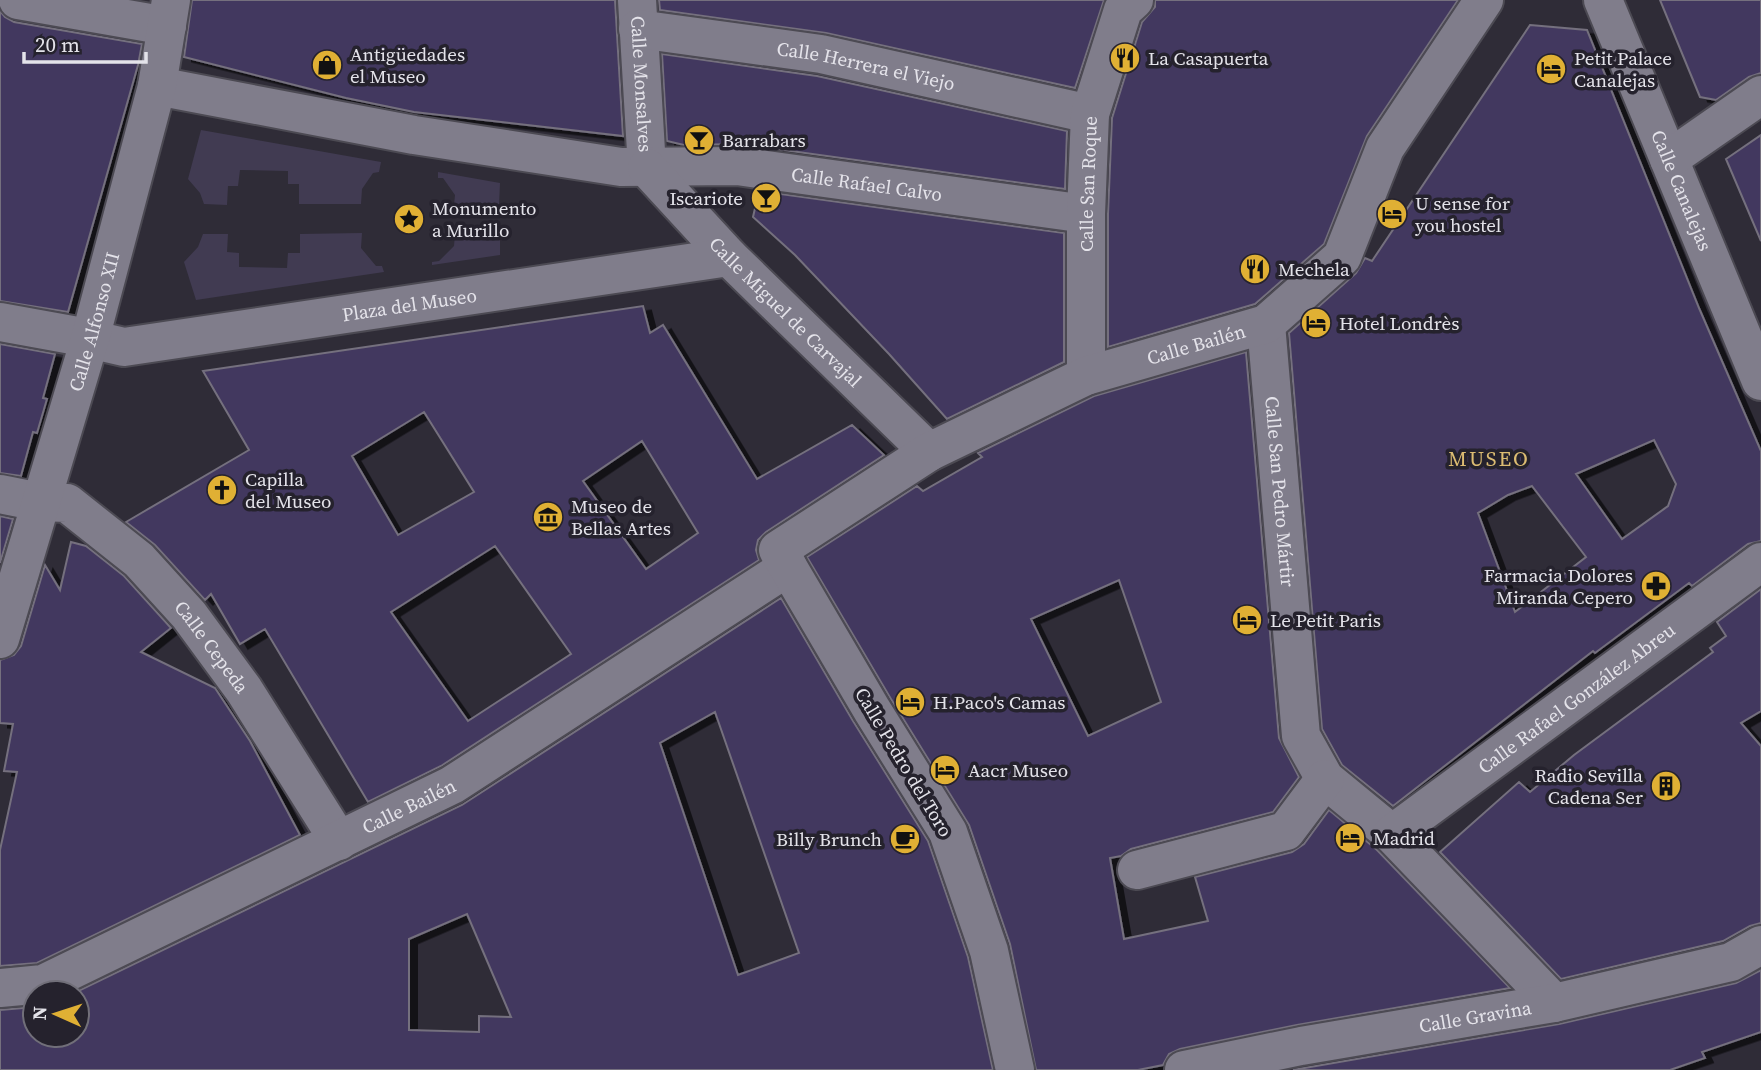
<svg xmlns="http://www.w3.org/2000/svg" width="1761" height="1070" viewBox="0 0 1761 1070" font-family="'Source Serif 4',serif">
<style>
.green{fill:#413b52}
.building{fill:#43385f;stroke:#74707e;stroke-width:2;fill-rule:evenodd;filter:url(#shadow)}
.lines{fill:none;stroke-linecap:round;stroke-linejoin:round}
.street-casing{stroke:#4c4a53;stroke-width:42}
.street{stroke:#807d8b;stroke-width:38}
.labels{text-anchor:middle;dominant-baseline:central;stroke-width:7;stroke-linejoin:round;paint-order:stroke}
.poi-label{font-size:19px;fill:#e4e3ea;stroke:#25222d;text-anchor:start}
.street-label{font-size:19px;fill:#e4e3ea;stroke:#25222d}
.neighbourhood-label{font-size:21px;letter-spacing:2px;fill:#dcbc72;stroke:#25222d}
</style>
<defs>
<filter id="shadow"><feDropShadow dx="8" dy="4.5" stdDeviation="0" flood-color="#0009"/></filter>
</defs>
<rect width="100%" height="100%" fill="#2f2c37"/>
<!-- green -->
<path class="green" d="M201 130 381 162 379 172 373 173 362 189 361 204H299V184H288V171L240 170 238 186H228L227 205 204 204 200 193 188 179Z
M438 172 500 183 499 206 454 205 455 195 443 178H438Z
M362 233 361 248 376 266H382L384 272 196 300 184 262 198 247 203 234H228L227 252 239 253V267L287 268 288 253H300V234Z
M455 234H500V255L432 265V262L439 261 454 246Z"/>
<!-- building -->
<path class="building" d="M192 0H615L623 136 414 112 346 98 184 57Z
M659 0H1104L1075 88 826 33 660 10Z
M1155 0H1458L1367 136 1324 244 1255 304 1108 347V214L1112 118 1142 22 1155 7Z
M1660 0H1761V73L1749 77 1716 100 1700 97Z
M0 11 5 17 14 22 142 44 138 65 68 312 0 301Z
M1530 25 1587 30 1699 308 1761 451V541L1748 544 1692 586 1689 583 1595 653 1593 651 1393 806 1342 765 1322 729 1289 333 1356 273 1365 258 1372 261ZM1654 440 1676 484 1668 506 1622 539 1576 474ZM1532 486 1586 557 1515 612 1478 513 1508 495Z
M662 54 817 76 1067 131 1065 189 740 144 684 145 667 141Z
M1761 135V241L1726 159Z
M759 191 1064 233V362L947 419 889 354 795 255 753 217Z
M643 306 650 333 663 325 757 479 852 425 884 455 766 532 758 540 756 550 759 560 441 766 368 802 265 629 240 644 211 594 205 600 155 545 126 522 249 450 203 371ZM424 412 474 492 398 535 352 456ZM642 441 698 533 646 569 583 481ZM495 546 571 654 468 721 391 612Z
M0 344 55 354 43 398 47 399 37 433 33 432 21 476 0 473Z
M1246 352 1279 738 1299 777 1273 812 1131 849 1121 856 1110 858 1124 939 1208 921 1195 877 1292 852 1304 844 1329 810 1377 850 1510 988 1297 1025 1180 1049 1169 1054 1163 1065 1138 1070H1036L1010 944 969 825 891 699 807 557 917 486 923 491 982 457 978 453 1094 396ZM1119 580 1161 702 1088 736 1031 619Z
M0 516 13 519 0 563Z
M71 542 86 546 124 576 171 628 141 652 215 688 250 741 300 835 37 963 0 966V850L17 772 4 771 13 724 0 723V660L14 655 21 646 45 565 60 590Z
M1761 589V711L1741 723 1761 746V923L1750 926 1723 941 1561 979 1440 852 1519 782 1530 792 1574 755 1713 652 1710 648 1726 636 1717 622Z
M781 598 853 721 928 841 968 957 993 1070H0V1010L35 1007V1035H77V993H74L462 805ZM715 712 799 953 738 975 660 743ZM467 914 511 1017 479 1016V1032L409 1030V939Z
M1761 970V1032L1702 1052 1705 1058 1670 1070H1293L1559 1024 1736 983Z"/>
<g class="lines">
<!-- street casing -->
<g class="street-casing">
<g id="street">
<path d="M18 0 167 26"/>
<path id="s1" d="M637 0 647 168"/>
<path id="s2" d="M1603 0 1761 381"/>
<path id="s3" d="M638 29 821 54 1090 114"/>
<path id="s4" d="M157 86 414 135 621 167 737 166 1086 214"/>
<path d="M1669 159 1761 95"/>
<path id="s5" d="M647 168 729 257 929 452"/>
<path id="s6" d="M0 322 72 335 124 347 729 257"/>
<path id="s7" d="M1266 324 1301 736 1325 779 1392 834 1554 1003"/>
<path id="s8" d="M1086 376V214L1090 114 1123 10 1134 0"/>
<path id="s9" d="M0 494 40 502 67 503 139 560 189 615 244 690 339 841"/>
<path id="s10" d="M0 639 90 339 157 86 171 0"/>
<path id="s11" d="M1392 834 1761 562"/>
<path d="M1137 870 1286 831 1325 779"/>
<path id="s12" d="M0 988 43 984 452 785 788 567"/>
<path id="s13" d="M1015 1070 989 951 948 832 872 710 778 550 929 452 1086 376 1266 324 1342 257 1385 148 1484 0"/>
<path id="s14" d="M1184 1070 1301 1046 1554 1003 1731 962 1761 945"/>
</g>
</g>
<!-- street -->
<use href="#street" class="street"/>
</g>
<!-- icons -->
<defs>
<g id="restaurant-disc" transform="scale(1.575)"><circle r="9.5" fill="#e0b034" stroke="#25222d"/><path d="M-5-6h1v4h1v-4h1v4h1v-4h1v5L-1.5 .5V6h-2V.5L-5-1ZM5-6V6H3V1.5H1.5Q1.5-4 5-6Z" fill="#111"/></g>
<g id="shop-disc" transform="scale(1.575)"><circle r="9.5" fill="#e0b034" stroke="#25222d"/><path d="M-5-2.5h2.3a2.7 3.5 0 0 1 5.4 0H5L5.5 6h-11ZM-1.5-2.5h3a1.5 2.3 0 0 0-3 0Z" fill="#111"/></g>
<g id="hotel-disc" transform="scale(1.575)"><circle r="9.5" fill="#e0b034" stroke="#25222d"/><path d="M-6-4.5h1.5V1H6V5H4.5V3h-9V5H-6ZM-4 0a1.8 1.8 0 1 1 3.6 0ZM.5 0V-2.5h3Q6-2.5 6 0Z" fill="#111"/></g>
<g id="bar-disc" transform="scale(1.575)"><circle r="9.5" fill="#e0b034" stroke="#25222d"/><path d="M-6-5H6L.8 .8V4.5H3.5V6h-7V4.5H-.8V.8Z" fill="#111"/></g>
<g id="sight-disc" transform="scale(1.575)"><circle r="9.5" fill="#e0b034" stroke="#25222d"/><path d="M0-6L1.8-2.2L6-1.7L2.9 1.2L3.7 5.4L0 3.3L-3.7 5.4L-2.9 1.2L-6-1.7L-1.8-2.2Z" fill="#111"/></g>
<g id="church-disc" transform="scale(1.575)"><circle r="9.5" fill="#e0b034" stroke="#25222d"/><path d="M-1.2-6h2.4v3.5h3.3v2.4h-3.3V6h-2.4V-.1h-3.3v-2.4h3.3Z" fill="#111"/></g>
<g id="museum-disc" transform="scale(1.575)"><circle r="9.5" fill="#e0b034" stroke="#25222d"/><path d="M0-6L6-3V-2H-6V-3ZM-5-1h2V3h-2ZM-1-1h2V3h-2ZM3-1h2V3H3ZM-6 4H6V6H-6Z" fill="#111"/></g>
<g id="pharmacy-disc" transform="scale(1.575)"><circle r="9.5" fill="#e0b034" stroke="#25222d"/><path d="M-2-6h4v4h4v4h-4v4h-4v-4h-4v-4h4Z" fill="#111"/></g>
<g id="building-disc" transform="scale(1.575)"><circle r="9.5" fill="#e0b034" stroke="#25222d"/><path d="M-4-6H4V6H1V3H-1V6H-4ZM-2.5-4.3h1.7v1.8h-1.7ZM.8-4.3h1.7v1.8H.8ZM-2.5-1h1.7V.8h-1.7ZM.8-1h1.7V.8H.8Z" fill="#111"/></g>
<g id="cafe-disc" transform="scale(1.575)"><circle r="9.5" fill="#e0b034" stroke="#25222d"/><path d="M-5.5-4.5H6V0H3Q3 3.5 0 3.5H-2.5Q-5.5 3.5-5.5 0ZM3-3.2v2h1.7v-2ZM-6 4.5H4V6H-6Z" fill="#111"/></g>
</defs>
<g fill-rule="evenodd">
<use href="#restaurant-disc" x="1125" y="58"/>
<use href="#shop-disc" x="327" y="65"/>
<use href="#hotel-disc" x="1551" y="69"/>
<use href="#bar-disc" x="699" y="140"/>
<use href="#bar-disc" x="766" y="198"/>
<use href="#hotel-disc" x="1392" y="214"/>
<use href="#sight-disc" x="409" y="219"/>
<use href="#restaurant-disc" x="1255" y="269"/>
<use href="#hotel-disc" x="1316" y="323"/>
<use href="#church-disc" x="222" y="490"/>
<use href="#museum-disc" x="548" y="517"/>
<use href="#pharmacy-disc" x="1656" y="586"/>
<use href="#hotel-disc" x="1247" y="620"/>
<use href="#hotel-disc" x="910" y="702"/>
<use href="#hotel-disc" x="945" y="770"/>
<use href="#building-disc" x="1666" y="786"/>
<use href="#hotel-disc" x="1350" y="838"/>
<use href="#cafe-disc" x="905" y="839"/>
</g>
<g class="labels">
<!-- poi labels -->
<g class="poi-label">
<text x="350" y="54">Antigüedades<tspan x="350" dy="22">el Museo</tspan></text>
<text x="1148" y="58">La Casapuerta</text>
<text x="1574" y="58">Petit Palace<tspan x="1574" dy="22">Canalejas</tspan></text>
<text x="722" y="140">Barrabars</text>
<text x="743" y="198" text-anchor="end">Iscariote</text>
<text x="1415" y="203">U sense for<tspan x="1415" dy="22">you hostel</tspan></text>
<text x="432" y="208">Monumento<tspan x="432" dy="22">a Murillo</tspan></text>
<text x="1278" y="269">Mechela</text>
<text x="1339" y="323">Hotel Londrès</text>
<text x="245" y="479">Capilla<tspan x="245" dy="22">del Museo</tspan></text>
<text x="571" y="506">Museo de<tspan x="571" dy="22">Bellas Artes</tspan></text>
<text x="1633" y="575" text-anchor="end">Farmacia Dolores<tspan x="1633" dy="22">Miranda Cepero</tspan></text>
<text x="1270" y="620">Le Petit Paris</text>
<text x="933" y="702">H.Paco's Camas</text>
<text x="968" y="770">Aacr Museo</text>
<text x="1643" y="775" text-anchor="end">Radio Sevilla<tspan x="1643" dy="22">Cadena Ser</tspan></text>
<text x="1373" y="838">Madrid</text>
<text x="882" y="839" text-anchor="end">Billy Brunch</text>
</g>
<!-- street labels -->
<g class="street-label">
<text stroke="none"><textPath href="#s3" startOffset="231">Calle Herrera el Viejo</textPath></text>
<text stroke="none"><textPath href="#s1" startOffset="84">Calle Monsalves</textPath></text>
<text stroke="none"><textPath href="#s8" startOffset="192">Calle San Roque</textPath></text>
<text stroke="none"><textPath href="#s4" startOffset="718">Calle Rafael Calvo</textPath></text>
<text stroke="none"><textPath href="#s2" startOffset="206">Calle Canalejas</textPath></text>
<text stroke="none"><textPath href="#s6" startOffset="415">Plaza del Museo</textPath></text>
<text stroke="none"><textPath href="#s5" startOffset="200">Calle Miguel de Carvajal</textPath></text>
<text stroke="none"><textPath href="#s10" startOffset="331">Calle Alfonso XII</textPath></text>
<text stroke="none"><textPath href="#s13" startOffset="1046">Calle Bailén</textPath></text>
<text stroke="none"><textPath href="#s7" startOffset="168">Calle San Pedro Mártir</textPath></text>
<text stroke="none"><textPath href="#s9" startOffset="273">Calle Cepeda</textPath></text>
<text stroke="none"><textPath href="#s11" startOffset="229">Calle Rafael González Abreu</textPath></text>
<text transform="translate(904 762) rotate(59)">Calle Pedro del Toro</text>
<text stroke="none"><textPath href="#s12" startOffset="450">Calle Bailén</textPath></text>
<text stroke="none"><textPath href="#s14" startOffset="296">Calle Gravina</textPath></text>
</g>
<!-- neighbourhood labels -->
<g class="neighbourhood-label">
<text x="1489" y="458">MUSEO</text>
</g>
</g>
<!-- north arrow -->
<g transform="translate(56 1014) rotate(273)"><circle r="33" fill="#25222d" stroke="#716f79" stroke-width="2"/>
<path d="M0-5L12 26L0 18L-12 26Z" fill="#e0b034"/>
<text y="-10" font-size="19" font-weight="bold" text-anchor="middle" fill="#e4e3ea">N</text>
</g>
<!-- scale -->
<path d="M24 52v10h122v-10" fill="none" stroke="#e4e3ea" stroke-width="3.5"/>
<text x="35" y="52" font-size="21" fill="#e4e3ea" stroke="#25222d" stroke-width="5" paint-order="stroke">20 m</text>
</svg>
